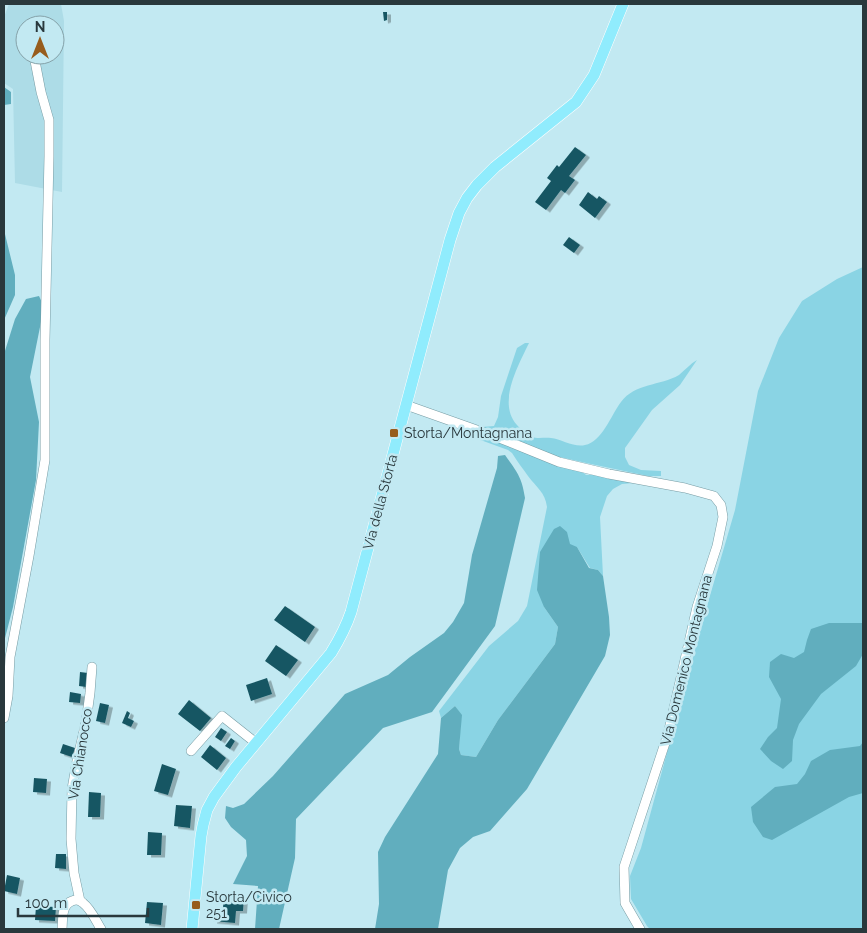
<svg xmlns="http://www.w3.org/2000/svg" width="867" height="933" viewBox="0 0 867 933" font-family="Raleway,sans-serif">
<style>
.built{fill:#addce7;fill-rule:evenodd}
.green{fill:#8ad4e4}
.forest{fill:#61aebe}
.building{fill:#195763;filter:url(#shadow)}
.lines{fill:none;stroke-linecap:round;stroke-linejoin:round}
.minor-casing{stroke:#779ca4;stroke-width:10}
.major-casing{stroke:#fff;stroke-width:12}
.minor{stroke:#fff;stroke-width:9}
.major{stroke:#90ecfd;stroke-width:11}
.poi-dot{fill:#975c1c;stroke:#c2e9f2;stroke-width:2}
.labels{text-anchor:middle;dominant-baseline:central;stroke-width:5;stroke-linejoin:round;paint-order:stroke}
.poi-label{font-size:14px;fill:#29383c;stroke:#c2e9f2;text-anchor:start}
.street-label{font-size:14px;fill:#29383c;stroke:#c2e9f2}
</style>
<defs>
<filter id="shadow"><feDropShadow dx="4" dy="2.5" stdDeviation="0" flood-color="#0004"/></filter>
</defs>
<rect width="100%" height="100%" fill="#c2e9f2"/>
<!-- built -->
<path class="built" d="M9 4H61L64 21 62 192 15 183 13 89 4 83V17ZM25 25H55V55H25Z"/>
<!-- green -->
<path class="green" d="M863 267V929H650L647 926 631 899 630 876 641 848 709 599 735 510 758 391 779 338 802 301 837 279Z
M525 343H529C518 366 497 403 517 425 521 430 526 435 532 437 538 439 545 437 551 438 561 439 575 448 585 445 602 442 611 415 621 402 635 383 660 386 679 375 685 370 690 364 697 360L680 385 652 410 625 448V457L629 465 641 470 661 471V476H648L591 464 546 454 508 436 482 427 494 426 498 417 501 396 517 348Z
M477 434 579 469 586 475H600L644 484 633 483 622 484 613 489 607 496 600 517 603 576 598 570 590 568 577 547 544 607 558 627 555 644 498 720 476 757 461 755 459 749 461 715 455 706 441 718 439 711 489 646 518 621 527 606 547 507C545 492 537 488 528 476 523 469 517 461 512 453L508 450 475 438Z"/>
<!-- forest -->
<path class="forest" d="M4 87 11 92V104L4 105Z
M4 230 15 275V295L4 320Z
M39 296 44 307 30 377 39 422 36 480 13 607 4 642V354L15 319 26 299Z
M505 455C517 472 522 477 525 498L495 626 432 712 383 728 296 819 295 858 279 929H255L258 886 233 884 247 856 246 840 231 827 225 818 226 806 233 808 244 804 273 776 345 694 388 675 410 657 444 633 453 622 464 603 472 555 497 468 498 456Z
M560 526 567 532 570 544 577 547 589 568 598 570 603 576 609 617 610 635 605 656 527 789 490 831 473 837 460 848 448 870 438 929H375L379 904 378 852 385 837 438 754 441 718 455 706 462 715 459 749 461 755 476 757 498 720 555 644 558 627 544 607 537 590 540 552 554 529Z
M829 623H863V654L856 666 821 694 799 724 793 740 792 761 783 769 771 761 760 749 768 737 777 728 781 699 769 677 770 662 781 654 794 658 804 652 807 640 811 629Z
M863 742V793L849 797 772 840 763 837 753 822 751 807 775 787 797 784 805 774 811 761 830 750 860 746Z"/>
<!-- building -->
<path class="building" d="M383 12H387V20L384 21Z
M575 147 586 155 569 176 575 180 565 193 561 190 546 210 535 202 551 181 547 178 557 165 559 167Z
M588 192 597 199 599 196 607 202 595 218 579 205Z
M569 237 580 245 574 253 563 245Z
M285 606 315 627 305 642 274 620Z
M276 645 298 660 286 676 265 661Z
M80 672 88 673 86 687 79 686Z
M267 678 272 694 251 701 246 685Z
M70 692 81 694 80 703 69 702Z
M189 700 211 718 200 731 178 714Z
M100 703 109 705 105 723 96 721Z
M127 711 130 713 128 718 134 721 131 727 122 723Z
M221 728 227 732 221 741 215 737Z
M231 738 235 741 230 749 225 746Z
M63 744 75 748 72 757 60 753Z
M210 745 226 758 217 770 201 757Z
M162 764 176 769 168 795 154 791Z
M34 778 47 779 46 793 33 792Z
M89 792 101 793 100 817H88Z
M176 805 192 806 190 828 174 826Z
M148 832 162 833 161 855H147Z
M56 854H66V869L55 868Z
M7 875 20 878 17 894 4 891Z
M224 895 244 897 243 911H236L235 923 213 921 214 907 223 908Z
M147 902 163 903 161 925 145 923Z
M36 906 56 907 55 921 35 920Z"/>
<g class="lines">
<!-- minor casing -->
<g class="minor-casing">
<path id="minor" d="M406 405 502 439 559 462 609 474 685 488 714 496 721 505 723 517 717 546 697 607 668 734 624 867 625 903 640 929
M4 718 8 696 10 657 29 556 45 460V340L49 156V120L41 92 35 61
M191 751 222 716 256 743
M80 901 74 873 71 839 72 789 77 761 86 722 90 693 92 667
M62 929C63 919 61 905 72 901 76 899 80 900 83 903 91 909 96 921 101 929"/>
</g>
<!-- major casing -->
<g class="major-casing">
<path id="major" d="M192 929 201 836 203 825 207 810 214 797 236 767 331 653C339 640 346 627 351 612L450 240 459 213 467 198 477 185 495 167 576 102 594 75 623 4"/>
</g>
<!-- minor -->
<use href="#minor" class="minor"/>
<!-- major -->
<use href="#major" class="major"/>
</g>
<!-- markers -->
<g class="poi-dot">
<rect x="389" y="428" width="10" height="10" rx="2.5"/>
<rect x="191" y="900" width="10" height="10" rx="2.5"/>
</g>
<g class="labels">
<!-- poi labels -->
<g class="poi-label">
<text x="404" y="433">Storta/Montagnana</text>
<text x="206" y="897">Storta/Civico<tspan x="206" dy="16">251</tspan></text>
</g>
<!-- street labels -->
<g class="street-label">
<text transform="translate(380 502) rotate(-75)">Via della Storta</text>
<text transform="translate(686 660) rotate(-76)">Via Domenico Montagnana</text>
<text transform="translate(80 754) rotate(-81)">Via Chianocco</text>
</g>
</g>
<!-- border -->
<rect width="867" height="933" fill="none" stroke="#29383c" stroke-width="10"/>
<!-- north arrow -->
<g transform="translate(40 40)"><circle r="24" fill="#c2e9f2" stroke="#85a2a9"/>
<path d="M0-4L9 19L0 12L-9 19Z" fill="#975c1c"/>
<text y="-8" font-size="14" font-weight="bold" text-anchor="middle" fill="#29383c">N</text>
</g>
<!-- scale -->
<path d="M18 908v8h130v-8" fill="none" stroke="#29383c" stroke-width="2.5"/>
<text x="25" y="908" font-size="15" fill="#29383c" stroke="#c2e9f2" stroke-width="4" paint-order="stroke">100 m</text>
</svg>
